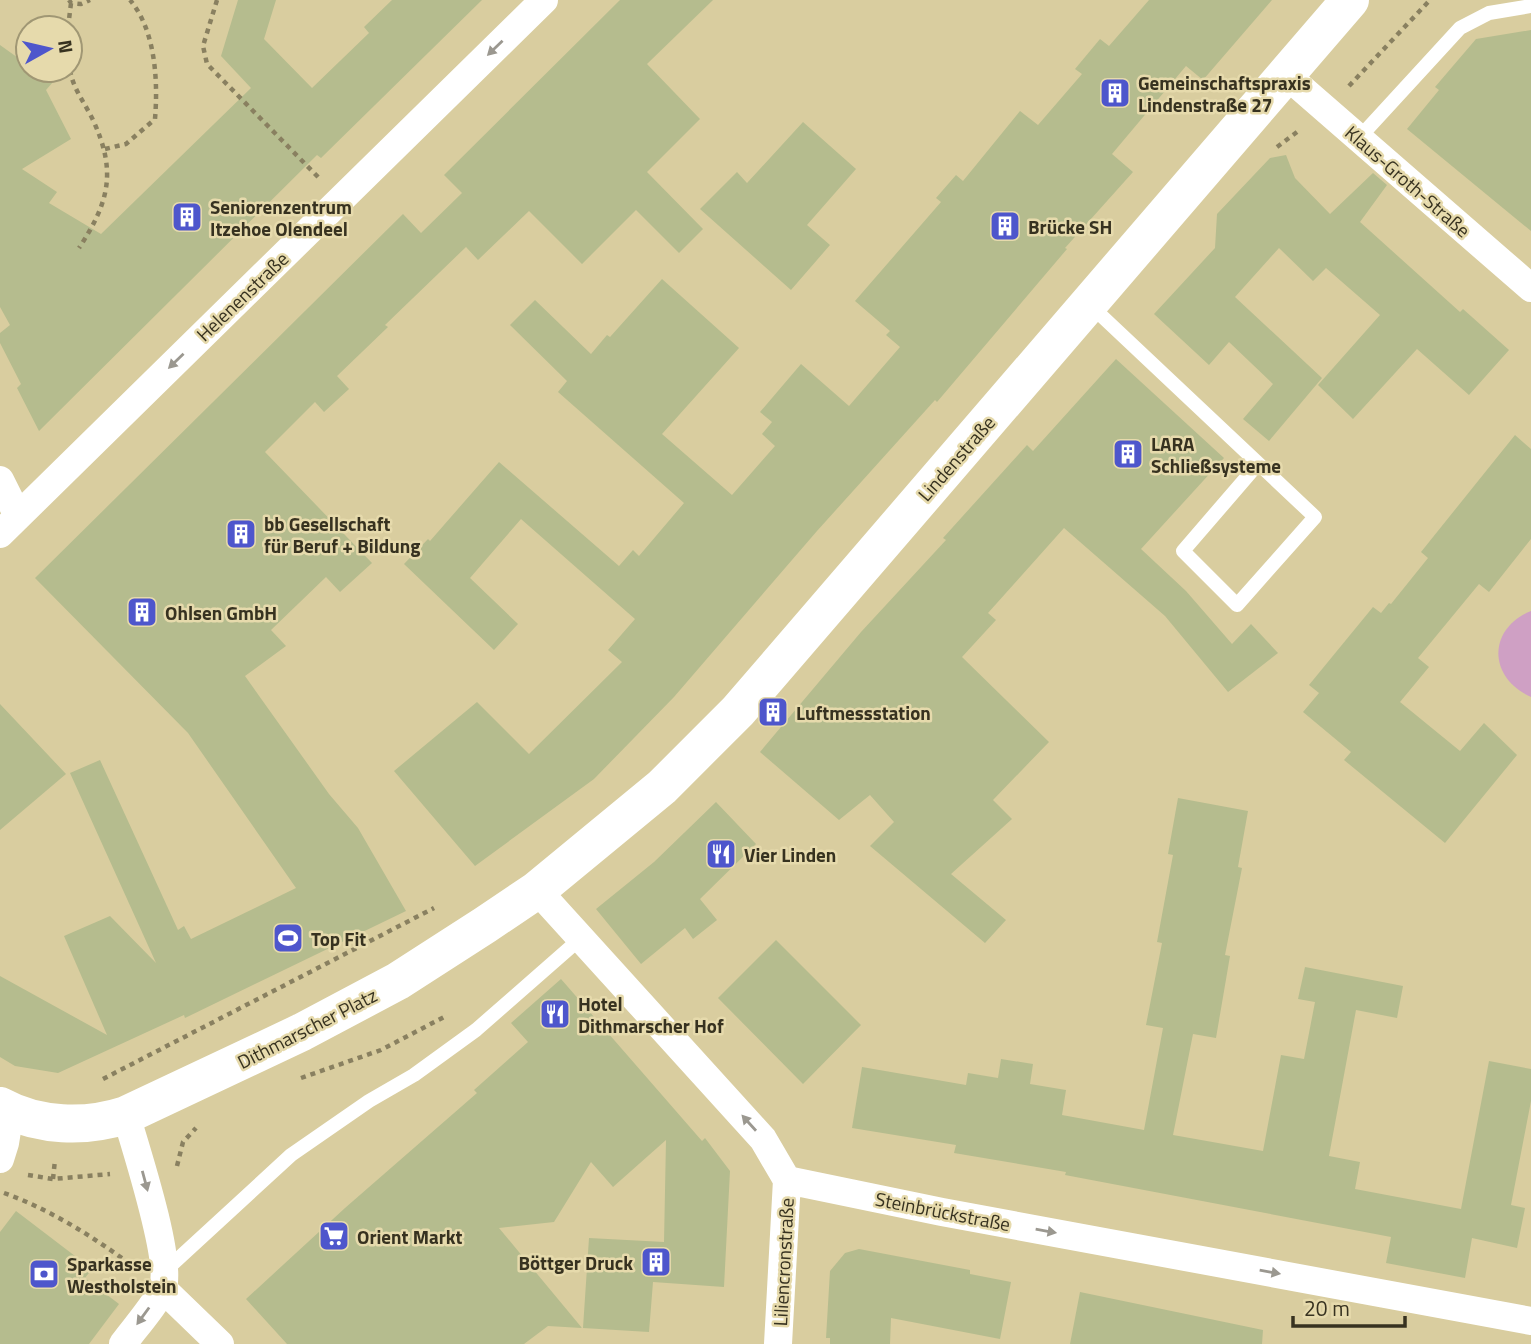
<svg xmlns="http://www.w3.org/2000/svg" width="1531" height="1344" viewBox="0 0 1531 1344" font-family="'Titillium Web',sans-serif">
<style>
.green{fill:#cfa0c4}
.building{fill:#b5bc8e}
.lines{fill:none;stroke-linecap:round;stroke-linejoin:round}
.path{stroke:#898060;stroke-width:4.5;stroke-dasharray:5 5;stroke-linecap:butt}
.service{stroke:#fff;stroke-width:14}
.minor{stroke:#fff;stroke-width:28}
.secondary{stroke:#fff;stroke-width:38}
.oneway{fill:#9b9890}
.labels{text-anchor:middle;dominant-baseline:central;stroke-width:5;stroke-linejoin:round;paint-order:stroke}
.poi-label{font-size:19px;font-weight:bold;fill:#373220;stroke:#e6daac;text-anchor:start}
.street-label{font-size:19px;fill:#373220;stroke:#e6daac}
</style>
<rect width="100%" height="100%" fill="#d9cd9f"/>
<!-- green -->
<path class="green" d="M1531 611V697C1488 678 1487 629 1531 611Z"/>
<!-- building -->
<path class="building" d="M238 0H276L264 39 312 88 369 33 364 27 392 0H482L321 158 317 155 39 431 17 388 21 384 0 343V333L10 325 0 307V45L28 65V70H35L53 82 46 90 71 139 22 169 57 192 49 203 101 234 251 88 221 56Z
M620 0H713L647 64 700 119 647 172 703 229 679 253 636 210 582 264 529 211 478 260 466 247 385 325 388 327 337 376 349 389 324 412 315 402 265 452 372 563 340 592 326 577 271 630 286 646 245 676 329 794 358 828 406 911 185 1018 184 1015 58 1073 15 1066 0 1057V976L107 1035 64 936 110 916 156 963 70 773 100 760 178 930 184 926 191 939 296 888 188 733 35 578 403 214 421 233 462 193 444 175Z
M1149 0H1272L1203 80 1186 66 1112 154 1133 172 1065 248 1067 249 937 402 935 400 817 531 674 697 594 779 475 866 394 771 477 702 529 754 622 662 608 650 635 619 521 519 470 578 518 624 494 650 404 564 428 539 430 541 499 462 619 566 633 550 639 556 684 503 558 392 567 381 510 325 535 300 591 354 607 335 610 337 662 279 739 348 662 434 732 495 775 446 762 434 772 422 760 412 801 364 849 406 900 347 886 335 890 331 855 301 941 202 936 198 956 175 963 181 1020 111 1038 125 1082 74 1075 69 1100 39 1109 46Z
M1531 30V231L1407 129 1439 90 1435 87 1476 39Z
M803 122 856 169 807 225 830 245 791 290 700 209 737 172 747 183Z
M1286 155 1295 178 1330 214 1373 173 1387 185 1360 222 1460 312 1463 309 1509 350 1469 395 1417 349 1353 419 1318 385 1380 315 1326 268 1313 281 1279 248 1235 297 1322 378 1269 441 1243 419 1273 384 1229 342 1209 365 1154 314 1215 248 1217 214 1270 158Z
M1116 359 1224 458 1141 549 1186 591 1232 644 1251 624 1278 653 1228 692 1165 616 1064 528 988 613 996 620 962 657 1049 742 993 800 1012 819 951 874 1006 920 985 943 870 846 894 822 870 795 839 820 760 752 861 632 946 540 943 538 1027 445 1033 451Z
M1515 435 1531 449V539L1489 592 1479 584 1418 658 1429 667 1400 702 1460 751 1484 723 1517 755 1445 843 1344 760 1351 752 1303 712 1319 693 1309 685 1373 607 1381 613 1389 603 1391 604 1428 558 1421 552Z
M0 704 66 774 0 830Z
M1178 798 1248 811 1238 867 1242 868 1225 955 1230 956 1216 1038 1193 1034 1173 1135 1263 1151 1281 1055 1304 1059 1315 1002 1298 999 1305 967 1403 986 1397 1018 1356 1010 1329 1156 1360 1162 1355 1189 1461 1209 1489 1061 1531 1069V1101L1511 1205 1525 1208 1517 1248 1472 1238 1465 1278 1386 1263 1391 1237 1065 1175 1066 1172 954 1153 956 1145 852 1128 862 1067 966 1085 968 1073 998 1078 1001 1059 1033 1064 1030 1084 1066 1090 1062 1115 1144 1130 1163 1028 1146 1025 1162 943 1157 942 1173 855 1168 854Z
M716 802 756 844 700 899 717 920 693 939 685 928 641 964 596 909 654 862Z
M776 940 861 1025 803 1084 718 998Z
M561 979 702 1141 705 1138 730 1171 724 1287 653 1282 649 1332 583 1328 589 1238 664 1242 666 1140 613 1187 591 1162 554 1222 499 1228 582 1328 548 1326 524 1344H287L246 1299 345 1208 477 1093 474 1090 528 1042 511 1023Z
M16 1211 92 1269 85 1278 119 1304 89 1344H0V1232Z
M859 1249 970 1270V1274L1011 1282 1000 1339 891 1318 890 1344H830V1338H826L830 1271 845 1253Z
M1080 1292 1263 1330 1262 1344H1070Z"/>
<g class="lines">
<!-- path -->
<path class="path" d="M69 0 71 3 81 4 90 0
M217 0 203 46 207 64 319 178
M68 28 71 3
M70 70C73 89 85 103 93 120 117 172 109 202 79 248
M1349 86 1430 0
M1277 147 1301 129
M105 149 126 144 155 119C158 82 156 31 130 0
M301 1078 381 1050 444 1017
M103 1079 434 908
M177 1166 183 1142 196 1128
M28 1175 53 1179 110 1174
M53 1179 55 1160
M4 1193C49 1209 92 1236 130 1264"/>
<!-- service -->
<path class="service" d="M1359 138 1460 28 1489 13 1531 6
M1089 304 1315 517 1237 605 1183 551 1258 464
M166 1270 291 1155 369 1101 414 1075 476 1030 581 938"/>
<!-- minor -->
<path class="minor" d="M1285 74 1531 288
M0 480 18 516
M0 534 544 0
M537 890 763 1139 787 1180 942 1212 1531 1321
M0 1159 5 1143 10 1112
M163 1289 220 1344
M123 1344C133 1330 158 1302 163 1287 172 1259 136 1149 126 1115
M778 1344 787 1180"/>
<!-- secondary -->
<path class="secondary" d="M0 1106C38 1127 86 1128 126 1115L302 1032 398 981 485 925 537 890 662 787 738 711 1350 0"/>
</g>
<!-- one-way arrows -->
<defs><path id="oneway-solid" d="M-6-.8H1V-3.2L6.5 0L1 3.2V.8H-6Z" transform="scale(1.75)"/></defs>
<g class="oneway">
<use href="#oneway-solid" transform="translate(495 48) rotate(136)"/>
<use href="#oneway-solid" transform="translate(176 361) rotate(136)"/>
<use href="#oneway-solid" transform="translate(749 1123) rotate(-132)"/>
<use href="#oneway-solid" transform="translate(145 1181) rotate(75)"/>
<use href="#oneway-solid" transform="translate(1046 1231) rotate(10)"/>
<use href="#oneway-solid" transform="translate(1270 1272) rotate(10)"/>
<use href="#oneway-solid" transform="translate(143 1316) rotate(126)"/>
</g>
<!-- icons -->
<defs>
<g id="building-square" transform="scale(1.575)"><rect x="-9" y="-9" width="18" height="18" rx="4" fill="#4e56cc" stroke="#e6daac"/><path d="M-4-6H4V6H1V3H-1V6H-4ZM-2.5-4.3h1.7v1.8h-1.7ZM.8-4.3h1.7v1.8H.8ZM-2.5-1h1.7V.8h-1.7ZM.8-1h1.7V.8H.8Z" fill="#fff"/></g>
<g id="restaurant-square" transform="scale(1.575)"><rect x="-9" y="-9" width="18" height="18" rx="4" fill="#4e56cc" stroke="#e6daac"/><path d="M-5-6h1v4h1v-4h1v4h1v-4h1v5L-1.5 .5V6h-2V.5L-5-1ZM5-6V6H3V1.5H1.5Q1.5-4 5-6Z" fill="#fff"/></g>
<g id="stadium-square" transform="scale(1.575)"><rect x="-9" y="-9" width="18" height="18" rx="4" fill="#4e56cc" stroke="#e6daac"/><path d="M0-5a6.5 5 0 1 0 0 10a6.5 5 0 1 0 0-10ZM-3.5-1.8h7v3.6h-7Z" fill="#fff"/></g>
<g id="supermarket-square" transform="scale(1.575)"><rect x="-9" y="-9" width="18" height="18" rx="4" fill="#4e56cc" stroke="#e6daac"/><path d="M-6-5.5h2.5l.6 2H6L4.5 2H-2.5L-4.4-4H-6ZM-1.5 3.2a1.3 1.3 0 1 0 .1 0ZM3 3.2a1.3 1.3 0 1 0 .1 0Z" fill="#fff"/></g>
<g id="bank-square" transform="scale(1.575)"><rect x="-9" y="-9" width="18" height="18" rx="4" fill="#4e56cc" stroke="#e6daac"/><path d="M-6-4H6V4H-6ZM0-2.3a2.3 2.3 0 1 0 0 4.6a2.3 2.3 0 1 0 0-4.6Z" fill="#fff"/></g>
</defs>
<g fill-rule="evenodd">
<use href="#building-square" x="1115" y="93"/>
<use href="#building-square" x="187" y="217"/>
<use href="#building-square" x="1005" y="226"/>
<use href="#building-square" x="1128" y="454"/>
<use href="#building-square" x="241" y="534"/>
<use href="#building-square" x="142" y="612"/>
<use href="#building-square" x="773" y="712"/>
<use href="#restaurant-square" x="721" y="854"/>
<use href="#stadium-square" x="288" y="938"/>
<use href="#restaurant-square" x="555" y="1014"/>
<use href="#supermarket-square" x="334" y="1236"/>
<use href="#building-square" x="656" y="1262"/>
<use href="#bank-square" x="44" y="1274"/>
</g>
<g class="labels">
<!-- poi labels -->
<g class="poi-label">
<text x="1138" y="82">Gemeinschaftspraxis<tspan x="1138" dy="22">Lindenstraße 27</tspan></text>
<text x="210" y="206">Seniorenzentrum<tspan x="210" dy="22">Itzehoe Olendeel</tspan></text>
<text x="1028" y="226">Brücke SH</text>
<text x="1151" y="443">LARA<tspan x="1151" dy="22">Schließsysteme</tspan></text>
<text x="264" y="523">bb Gesellschaft<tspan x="264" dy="22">für Beruf + Bildung</tspan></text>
<text x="165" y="612">Ohlsen GmbH</text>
<text x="796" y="712">Luftmessstation</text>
<text x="744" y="854">Vier Linden</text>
<text x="311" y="938">Top Fit</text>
<text x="578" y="1003">Hotel<tspan x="578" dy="22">Dithmarscher Hof</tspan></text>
<text x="357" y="1236">Orient Markt</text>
<text x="633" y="1262" text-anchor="end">Böttger Druck</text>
<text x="67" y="1263">Sparkasse<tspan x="67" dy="22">Westholstein</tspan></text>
</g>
<!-- street labels -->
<g class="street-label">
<text transform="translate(1408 181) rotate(41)">Klaus-Groth-Straße</text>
<text transform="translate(242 296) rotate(-44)">Helenenstraße</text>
<text transform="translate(956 458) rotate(-49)">Lindenstraße</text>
<text transform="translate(307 1028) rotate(-27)">Dithmarscher Platz</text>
<text transform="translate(943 1211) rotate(11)">Steinbrückstraße</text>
<text transform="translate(783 1262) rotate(-87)">Liliencronstraße</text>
</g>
</g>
<!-- north arrow -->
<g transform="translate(49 49) rotate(82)"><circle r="33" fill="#e6daac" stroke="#a09774" stroke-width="2"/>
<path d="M0-5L12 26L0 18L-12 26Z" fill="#4e56cc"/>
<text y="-10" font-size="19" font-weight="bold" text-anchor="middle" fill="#373220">N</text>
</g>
<!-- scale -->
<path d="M1293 1316v10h112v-10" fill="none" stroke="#373220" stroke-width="3.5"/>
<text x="1304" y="1316" font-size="21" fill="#373220" stroke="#e6daac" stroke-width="5" paint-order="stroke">20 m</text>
</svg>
